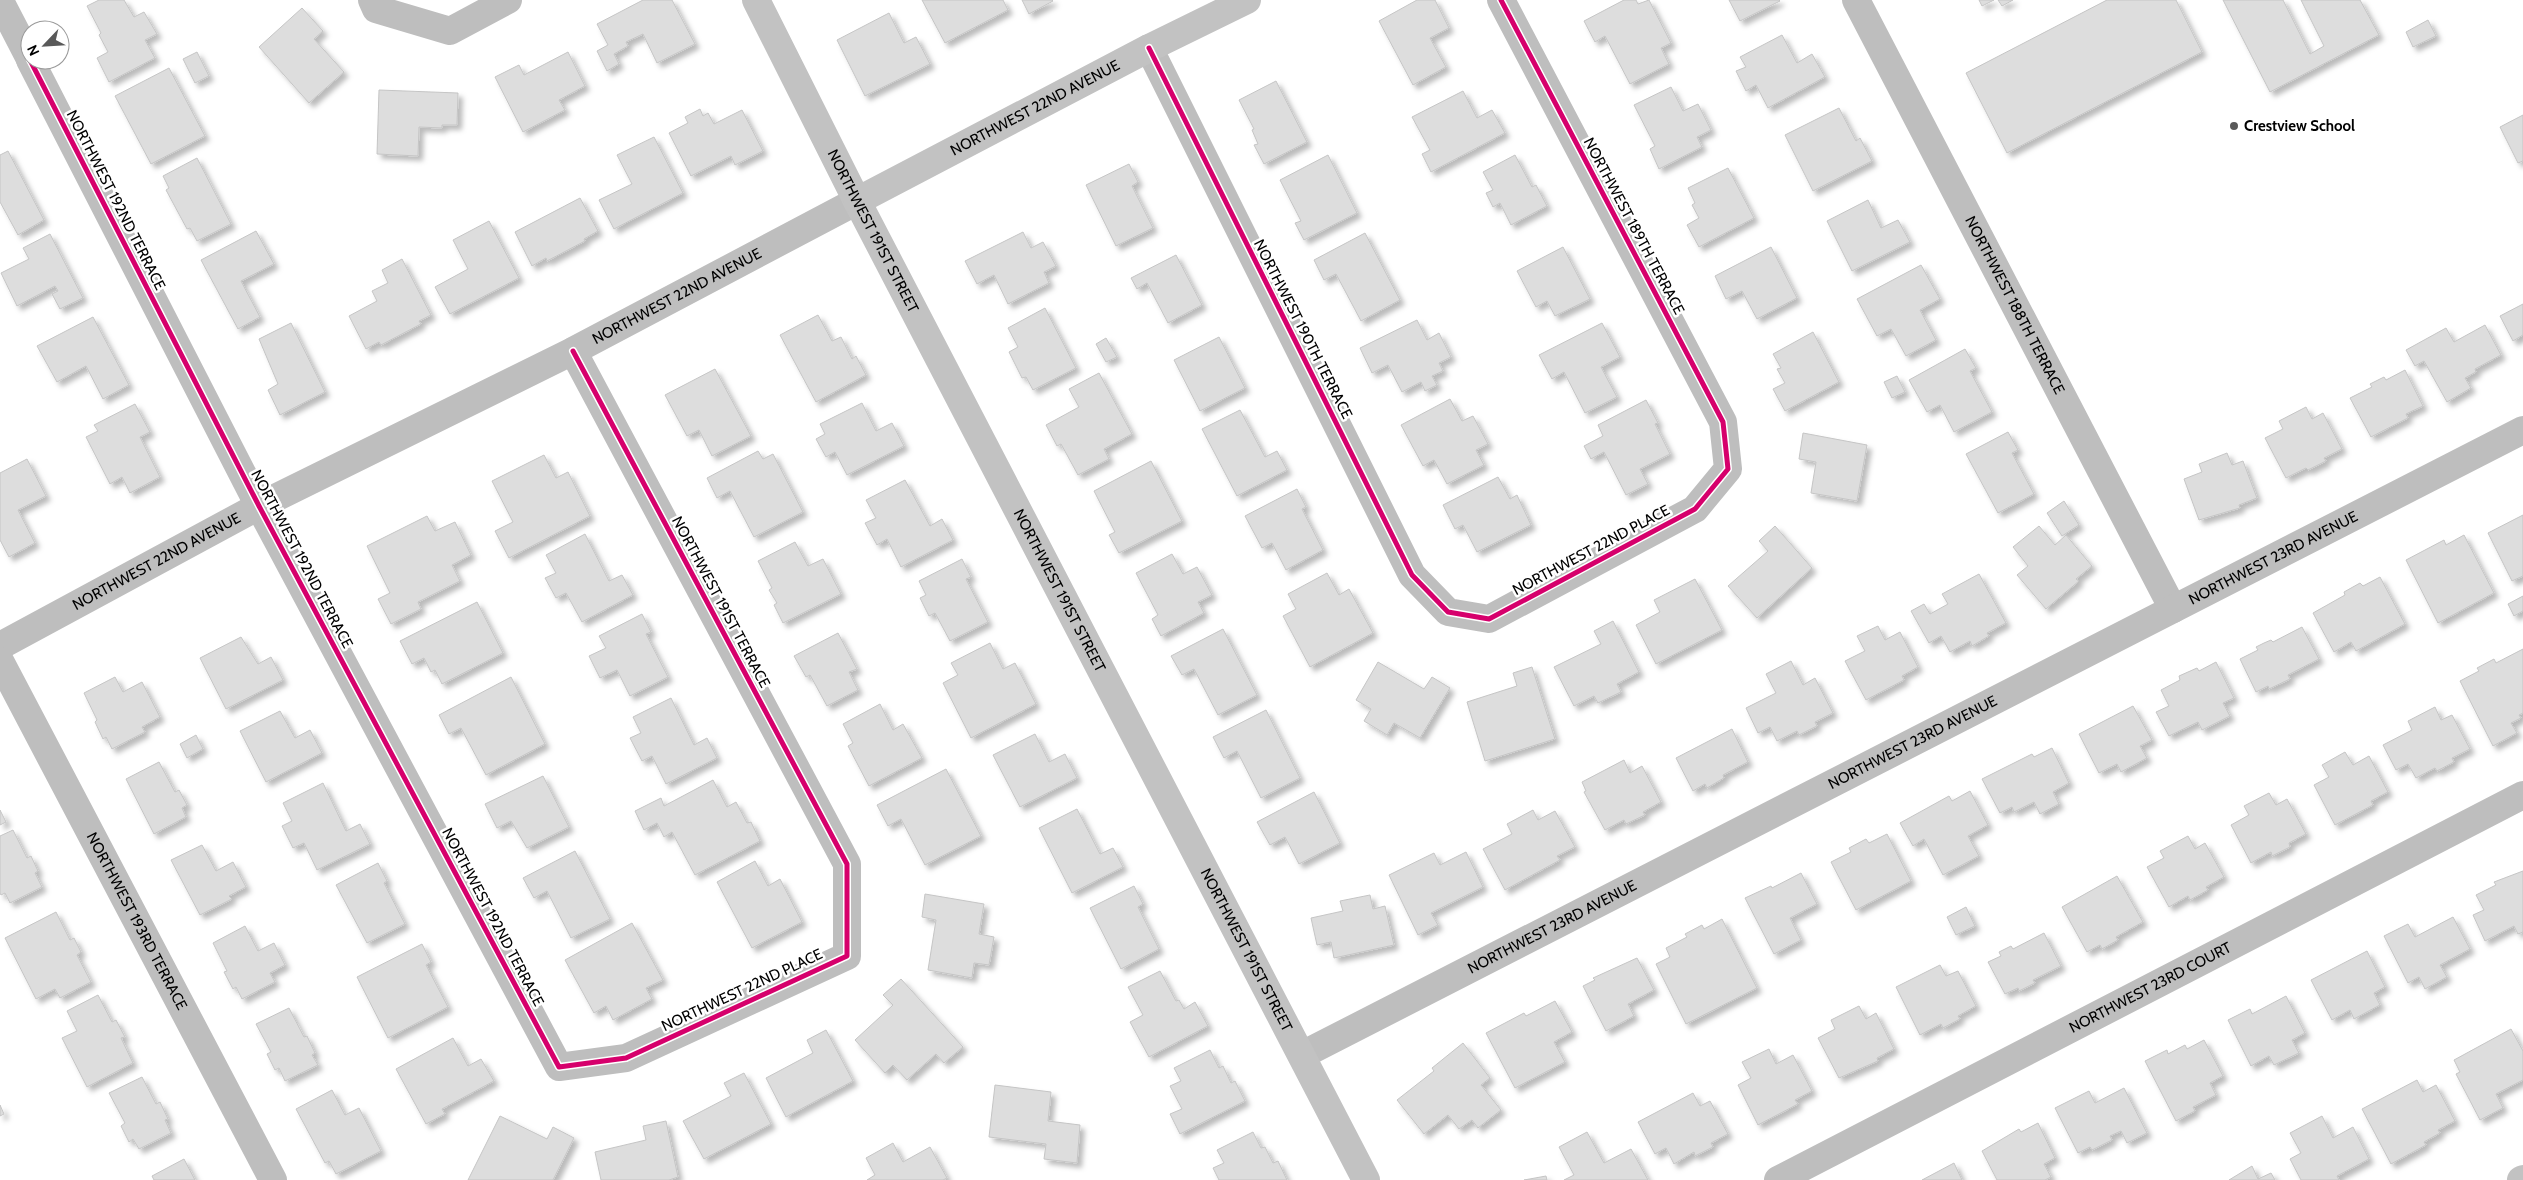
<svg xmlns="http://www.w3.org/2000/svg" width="2523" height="1180" viewBox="0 0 2523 1180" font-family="Cabin,sans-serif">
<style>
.building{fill:#ddd;stroke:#c5c5c5;filter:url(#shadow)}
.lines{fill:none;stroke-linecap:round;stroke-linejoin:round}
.street{stroke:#bebebe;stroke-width:28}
.secondary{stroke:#c2c2c2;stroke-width:28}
.cycleway-casing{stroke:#fff;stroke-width:8}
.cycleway{stroke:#d6006c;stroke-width:5}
.poi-dot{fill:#595959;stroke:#fff;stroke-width:2}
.labels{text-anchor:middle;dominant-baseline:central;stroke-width:5;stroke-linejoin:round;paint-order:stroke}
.street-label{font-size:15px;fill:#000;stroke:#fff}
.poi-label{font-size:15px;font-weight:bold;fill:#000;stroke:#fff;text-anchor:start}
</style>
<defs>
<filter id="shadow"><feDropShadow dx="4.5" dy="4.5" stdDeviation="2.5" flood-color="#0004"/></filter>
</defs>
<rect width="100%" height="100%" fill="#fff"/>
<!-- building -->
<path class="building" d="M99 0H124L134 17 144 12 157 34 145 40 155 58 109 82 97 58 108 52 99 35 101 33 87 6Z
M643 0H672L695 44 657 63 643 34 626 42 628 46 614 54 619 64 607 71 597 51 608 45 597 24Z
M922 0H1003L1008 10 945 43Z
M1022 0H1052L1053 1 1029 14Z
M1417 0H1435L1449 28 1430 38 1446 67 1413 85 1379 21Z
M1624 0H1636L1638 4 1649 0 1671 43 1661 48 1669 64 1630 84 1605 36 1595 42 1584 21Z
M1729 0H1779L1780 1 1740 21Z
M1979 0H1994L1982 6Z
M1998 0H2013L2002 6Z
M2107 0H2176L2202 52 2007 153 1966 73Z
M2223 0H2283L2310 54 2324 46 2301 0H2360L2379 35 2270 92Z
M302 8 323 31 314 39 344 72 309 103 259 47Z
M889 13 904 43 916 37 930 64 865 96 837 40Z
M2428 20 2436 36 2413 47 2406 32Z
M1782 35 1797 63 1812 54 1825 77 1768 108 1756 85 1746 91 1736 71 1746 67 1740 57Z
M197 52 209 76 195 83 183 59Z
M568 52 585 86 559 100 565 110 523 132 495 77 519 65 524 75Z
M169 68 205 136 151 164 115 96Z
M1276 81 1307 142 1264 164 1254 145 1258 144 1252 130 1254 129 1239 100Z
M1671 87 1683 111 1698 104 1711 130 1697 137 1702 147 1659 169 1650 149 1655 146 1634 105Z
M379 90 458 93 457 125H442V128L419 127 418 156 377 154Z
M1463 91 1477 118 1492 110 1505 133 1431 172 1422 154 1430 150 1412 117Z
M1839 108 1856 141 1860 138 1872 161 1813 191 1785 135Z
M700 109 703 116 708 113 714 124 742 110 763 151 735 165 731 156 691 176 669 133 688 123 685 117Z
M2523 115V161L2518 163 2500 127Z
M654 137 683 193 614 229 599 200 632 184 617 155Z
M8 151 44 220 18 235 0 202V155Z
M1328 155 1357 213 1304 240 1295 223 1301 221 1280 180Z
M1515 155 1532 187 1536 185 1547 206 1511 225 1500 203 1493 207 1486 193 1493 190 1483 172Z
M197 158 231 224 197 241 190 228 187 229 166 190 169 188 163 176Z
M1129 164 1138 182 1132 186 1153 228 1116 246 1086 185Z
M1728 168 1754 218 1699 247 1687 225 1699 218 1692 205 1695 203 1688 188Z
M580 198 598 231 584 239 585 241 547 261 546 258 532 266 515 232Z
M1868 200 1881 228 1898 220 1910 242 1852 271 1827 221Z
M489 221 519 278 450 314 435 287 468 269 453 240Z
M256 231 274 264 241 281 260 317 238 329 201 260Z
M1023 232 1031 248 1043 242 1056 266 1044 272 1049 283 1008 304 994 275 977 284 965 261Z
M1365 233 1400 300 1361 321 1336 274 1324 280 1314 260Z
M50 234 83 298 60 309 52 294 58 291 55 286 17 306 1 273 29 259 23 248Z
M1563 247 1590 299 1555 316 1547 301 1536 307 1517 271Z
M1771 247 1797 298 1757 319 1742 291 1726 299 1715 276Z
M1176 255 1202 305 1168 323 1147 283 1137 289 1131 278Z
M402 259 431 315 419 321 421 324 381 345 379 342 366 349 349 316 377 301 372 291 388 283 382 270Z
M1921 265 1940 299 1920 310 1936 340 1906 356 1891 329 1877 336 1857 299Z
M2523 304V335L2513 341 2500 316Z
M1045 308 1076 368 1033 390 1026 377 1022 378 1009 352 1018 347 1008 328Z
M818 315 832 341 841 337 852 359 856 356 866 375 816 402 780 335Z
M93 317 129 385 103 399 86 366 57 382 37 346Z
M1417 320 1427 340 1439 333 1451 357 1439 363 1443 371 1432 376 1437 385 1425 391 1421 382 1402 392 1388 365 1372 373 1360 348Z
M291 323 325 392 280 415 268 390 278 384 259 339Z
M1602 323 1620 357 1601 367 1617 397 1585 413 1564 372 1552 379 1539 355Z
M2485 325 2501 355 2475 369 2476 372 2465 378 2471 388 2447 402 2424 361 2415 366 2406 350 2446 328 2454 342Z
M1813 332 1839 382 1785 411 1773 389 1785 383 1777 369 1781 368 1773 354Z
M1219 337 1245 388 1200 411 1174 360Z
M1106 338 1117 357 1106 362 1096 344Z
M1965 349 1976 368 1970 371 1992 412 1954 432 1940 405 1927 412 1909 380Z
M715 369 751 436 712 456 699 430 687 436 665 395Z
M2405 370 2423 406 2406 414 2408 418 2371 437 2350 398 2372 387 2370 384 2384 377 2386 380Z
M1099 373 1132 434 1104 449 1109 459 1078 475 1061 444 1057 446 1046 425 1079 407 1069 389Z
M1897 376 1905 392 1892 398 1884 382Z
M1450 399 1462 421 1473 416 1488 444 1476 450 1484 465 1447 484 1434 460 1423 466 1401 425Z
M1646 400 1658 423 1655 424 1670 454 1640 469 1648 484 1626 495 1604 452 1591 459 1584 446 1603 436 1598 425Z
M862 403 876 431 892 423 904 446 847 475 835 452 826 457 816 439 825 434 820 424Z
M135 404 150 432 140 437 160 477 130 493 122 477 110 484 86 437 98 431 94 425Z
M2306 407 2312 419 2323 413 2342 449 2324 458 2326 461 2308 470 2306 468 2286 478 2265 438 2283 429 2279 421Z
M1240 410 1265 457 1277 451 1287 470 1237 496 1202 429Z
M2008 432 2018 450 2012 453 2034 494 1998 513 1966 454Z
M1803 433 1867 445 1857 501 1811 493 1816 462 1799 459Z
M758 451 763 459 773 454 803 512 754 537 730 491 717 498 707 478Z
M2227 453 2232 465 2243 461 2257 498 2239 505 2240 508 2199 520 2184 479 2202 472 2199 464Z
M544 455 556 478 568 472 590 516 509 558 495 531 513 522 492 481Z
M27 459 46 496 18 510 35 543 9 557 0 540V473Z
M1151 461 1182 521 1119 553 1109 535 1115 532 1094 491Z
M1498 477 1510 499 1517 495 1531 525 1477 552 1463 525 1455 529 1443 505Z
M905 480 930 526 942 519 953 540 901 567 887 539 877 545 865 523 876 518 866 500Z
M1297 489 1306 507 1302 509 1323 550 1286 570 1272 543 1262 548 1245 516Z
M2064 501 2079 525 2062 536 2047 513Z
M2523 515V576L2512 581 2488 533Z
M427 516 435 531 455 522 471 555 452 565 460 581 418 602 421 609 391 624 378 599 390 593 367 546Z
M1775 526 1812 568 1757 618 1728 586 1768 551 1759 541Z
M2039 526 2055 545 2066 535 2092 566 2076 579 2079 581 2046 609 2017 575 2028 566 2013 547Z
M585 534 609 581 622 575 633 595 582 622 566 593 556 598 545 578 556 573 546 555Z
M2464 535 2494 593 2438 623 2406 560 2444 540 2446 545Z
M795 542 808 566 823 559 841 594 783 623 774 605 777 603 769 590 772 588 758 561Z
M1172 554 1183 574 1197 567 1212 595 1198 602 1204 613 1161 636 1152 619 1158 615 1136 573Z
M962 559 971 577 966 579 988 622 950 641 935 613 929 616 920 598 926 595 919 581Z
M1327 573 1339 595 1349 589 1373 633 1310 667 1283 616 1296 609 1288 594Z
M1979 574 2006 623 1987 633 1989 636 1972 646 1970 641 1950 652 1941 636 1929 643 1911 611 1924 604 1930 614 1948 604 1942 594Z
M2380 577 2405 624 2356 651 2351 642 2334 652 2313 613 2345 595 2344 592 2360 583 2363 586Z
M1695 579 1722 630 1656 664 1636 625 1660 612 1654 600Z
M2523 596V611L2514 616 2508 604Z
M477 602 503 653 442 684 435 670 431 672 424 658 412 664 400 641Z
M642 614 651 632 646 634 668 677 630 696 617 670 600 678 589 656 606 648 599 636Z
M1613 621 1639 672 1617 684 1621 692 1598 703 1594 696 1574 706 1554 667 1601 644 1594 631Z
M1878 626 1885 640 1900 632 1918 667 1902 676 1904 680 1866 700 1845 661 1865 651 1857 636Z
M2302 627 2319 659 2288 675 2290 679 2269 689 2268 686 2256 692 2240 659 2258 650 2256 647 2264 643 2271 640 2273 642Z
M1223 629 1257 695 1218 715 1194 669 1182 675 1171 656Z
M838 633 857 669 849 672 858 690 827 706 810 675 806 677 794 656Z
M241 637 258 664 271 657 283 680 226 709 200 658Z
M990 643 1003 669 1015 663 1036 704 971 738 943 683 958 675 951 663Z
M2523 649V713L2519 715 2521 718 2511 723 2517 733 2493 746 2460 681 2479 671 2477 668 2494 659 2496 663Z
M1791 661 1803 685 1815 678 1833 713 1815 722 1817 726 1799 735 1797 731 1777 741 1770 727 1758 733 1746 708 1776 693 1766 674Z
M1378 662 1424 689 1432 677 1450 688 1420 738 1394 723 1387 735 1364 721 1371 709 1356 700Z
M2216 662 2234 698 2223 703 2230 716 2202 730 2198 722 2169 736 2156 712 2169 706 2161 690 2180 680 2179 676 2197 668 2199 671Z
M1532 667 1555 739 1485 761 1467 702 1517 686 1513 673Z
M115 677 123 692 142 682 160 717 142 727 145 732 112 749 106 737 103 739 95 722 97 720 84 693Z
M511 677 545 744 486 775 461 728 449 734 439 715Z
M671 698 694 745 707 738 717 758 666 784 652 756 642 761 630 738 641 733 633 717Z
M880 704 893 730 903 724 922 758 869 786 848 746 853 743 843 724Z
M2133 706 2152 740 2140 746 2147 758 2121 772 2117 764 2099 773 2079 734Z
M2435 707 2441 720 2452 715 2470 749 2452 758 2454 762 2437 771 2435 768 2416 778 2408 764 2396 770 2383 745 2412 730 2408 721Z
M1266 710 1300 778 1261 798 1237 751 1224 758 1213 737Z
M280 711 295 738 310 730 322 753 266 782 240 731Z
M1732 729 1748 762 1723 775 1724 778 1707 788 1705 784 1693 791 1676 758Z
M1035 734 1049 762 1065 754 1077 778 1020 807 993 755Z
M196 735 203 749 187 758 180 744Z
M2052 748 2069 783 2053 792 2059 804 2040 814 2034 802 2014 812 2012 807 2000 813 1982 779 2032 754 2034 757Z
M2345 752 2353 765 2369 756 2388 792 2371 801 2373 805 2335 825 2314 785 2329 777 2322 765Z
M1624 760 1630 773 1642 766 1661 802 1643 812 1645 815 1626 824 1624 820 1605 830 1584 792 1586 791 1582 782Z
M159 762 175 792 179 790 187 805 182 808 186 817 154 834 126 779Z
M946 769 981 836 925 865 901 819 888 826 877 805Z
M543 776 569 827 527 848 511 821 497 828 485 804Z
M713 780 727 807 736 802 747 823 751 822 760 841 695 875 672 832 664 837 657 823 644 830 635 811 661 798 664 806Z
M323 783 346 831 360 824 370 844 317 870 304 843 293 848 282 826 292 821 283 803Z
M1970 791 1988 825 1968 836 1979 856 1943 875 1924 839 1913 846 1900 823 1949 796 1952 801Z
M1314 792 1340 843 1299 864 1285 837 1270 845 1257 822Z
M2269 793 2276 805 2287 799 2306 834 2289 843 2290 847 2272 856 2271 852 2251 863 2231 825 2249 815 2244 806Z
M1077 809 1100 854 1113 848 1123 867 1072 893 1039 828Z
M0 810 6 822 0 825Z
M1533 810 1538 820 1555 811 1575 847 1557 856 1560 860 1505 890 1483 849 1512 834 1507 824Z
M13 830 27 858 31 856 38 871 35 873 42 887 10 903 5 893 1 895 0 893V836Z
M1887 834 1911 881 1856 910 1831 862 1851 852 1849 848 1866 839 1869 843Z
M2188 836 2195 849 2205 843 2224 877 2206 887 2208 890 2190 900 2188 896 2169 907 2147 867 2164 858 2160 851Z
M202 845 216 871 233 862 246 887 229 896 232 899 200 915 171 860Z
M575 851 610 919 571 938 547 891 534 898 523 878Z
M1466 852 1483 887 1431 913 1438 925 1418 935 1389 875 1434 853 1440 865Z
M755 861 768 886 780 879 802 922 752 948 717 882Z
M378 863 387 881 384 883 405 924 367 943 336 885Z
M2523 871V932L2518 934 2514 926 2485 941 2473 915 2484 910 2476 895 2496 885 2494 882Z
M1801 873 1817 904 1790 918 1801 940 1774 954 1745 898 1771 886 1772 888Z
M2117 876 2143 922 2116 937 2118 940 2102 949 2100 945 2087 952 2062 907Z
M1134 886 1143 904 1138 907 1159 949 1121 969 1090 908Z
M925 894 984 904 979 934 994 937 989 965 974 963 972 978 928 970 936 920 922 917Z
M1370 895 1373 909 1385 906 1394 945 1334 958 1331 942 1317 945 1311 918 1343 911 1340 901Z
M1966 907 1975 926 1956 935 1947 917Z
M56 912 70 940 74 938 81 952 77 955 91 982 60 998 55 989 36 999 5 938Z
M2453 917 2470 949 2440 965 2447 977 2425 989 2419 977 2408 983 2384 936 2408 924 2415 937Z
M1722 919 1757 988 1686 1024 1656 964 1670 957 1666 948 1687 937 1685 934 1702 925 1704 929Z
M632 923 663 980 646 988 652 999 613 1020 606 1006 594 1013 565 960Z
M245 926 258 951 274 943 285 965 270 973 275 982 242 999 236 987 233 989 224 972 227 971 213 943Z
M2044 933 2061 966 2033 980 2035 983 2019 991 2018 988 2005 994 1988 962 2001 956 1999 952 2011 946 2013 949Z
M422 944 431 962 426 965 448 1007 388 1038 357 977Z
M2367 951 2385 987 2374 993 2380 1005 2354 1019 2350 1010 2332 1020 2311 980Z
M1637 958 1654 990 1628 1004 1634 1016 1606 1031 1583 986 1595 980 1593 978Z
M1940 965 1946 976 1958 971 1976 1006 1958 1016 1960 1019 1943 1028 1941 1024 1920 1035 1896 987Z
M1160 971 1176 1001 1179 1000 1184 1009 1195 1002 1208 1026 1149 1057 1130 1022 1143 1015 1128 987Z
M901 979 963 1047 944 1063 936 1054 907 1080 893 1065 885 1073 855 1040 893 1005 883 995Z
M98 995 112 1022 116 1020 125 1037 121 1038 133 1063 87 1087 62 1038 77 1031 67 1011Z
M2286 996 2305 1033 2292 1040 2299 1053 2274 1065 2269 1056 2251 1066 2228 1020 2250 1009 2252 1014Z
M1555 1001 1572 1032 1554 1042 1565 1062 1515 1088 1486 1033 1524 1013 1526 1016Z
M1859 1006 1866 1019 1876 1013 1894 1049 1877 1058 1878 1061 1839 1078 1818 1038 1835 1029 1831 1020Z
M289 1008 304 1037 307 1036 315 1053 312 1055 318 1065 285 1081 279 1068 275 1070 267 1054 271 1052 256 1024Z
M2511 1029 2523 1051V1080L2496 1094 2503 1108 2480 1120 2456 1074 2460 1072 2454 1060Z
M826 1030 853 1081 786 1117 766 1078 813 1053 807 1040Z
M453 1038 468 1066 481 1059 494 1081 442 1109 445 1114 426 1124 396 1069Z
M2204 1040 2223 1076 2210 1083 2216 1095 2193 1107 2195 1111 2176 1121 2145 1061 2167 1050 2168 1054 2185 1045 2187 1049Z
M1463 1043 1490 1078 1481 1085 1501 1110 1478 1128 1472 1120 1459 1129 1448 1115 1424 1134 1397 1100 1434 1071 1432 1068Z
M1769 1049 1776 1064 1793 1055 1812 1091 1795 1100 1798 1104 1758 1125 1738 1085 1751 1078 1742 1062Z
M1210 1050 1219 1068 1223 1066 1231 1083 1235 1081 1245 1101 1180 1134 1170 1114 1182 1109 1170 1086 1181 1081 1174 1068Z
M744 1073 771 1124 704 1159 683 1121 731 1096 724 1083Z
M142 1077 156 1104 160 1102 168 1119 165 1120 171 1133 139 1149 133 1139 129 1142 121 1126 125 1123 109 1093Z
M2417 1080 2423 1092 2436 1085 2455 1121 2438 1130 2440 1133 2424 1142 2426 1145 2391 1164 2362 1109Z
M995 1085 1051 1092 1048 1121 1080 1125 1077 1163 1044 1159 1046 1144 989 1137Z
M2124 1088 2147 1133 2127 1143 2121 1131 2110 1136 2112 1140 2092 1150 2090 1147 2078 1153 2055 1108 2089 1091 2095 1103Z
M332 1090 345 1115 359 1108 381 1151 336 1174 329 1161 325 1163 296 1109Z
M1693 1093 1700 1106 1710 1101 1728 1134 1711 1143 1713 1147 1695 1156 1694 1152 1674 1164 1666 1148 1655 1154 1638 1122Z
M0 1105 4 1114 0 1116Z
M500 1116 547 1139 553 1127 574 1138 553 1180H468Z
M2322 1116 2333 1138 2353 1127 2369 1159 2337 1176 2339 1180H2301L2290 1159 2301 1153 2290 1133Z
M666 1121 678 1177 669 1180H601L595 1152 646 1140 643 1126Z
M2038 1123 2055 1158 2044 1164 2051 1177 2045 1180H1997L1982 1151 2019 1129 2021 1132Z
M1253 1132 1261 1148 1265 1147 1273 1163 1278 1161 1287 1180H1219L1213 1168 1224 1163 1217 1150Z
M1587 1132 1604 1163 1631 1149 1648 1180H1564L1574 1175 1559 1147Z
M893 1143 903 1162 930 1147 947 1178 943 1180H867L875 1175 866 1158Z
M184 1159 195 1180H154L152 1176Z
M1954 1163 1962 1180H1922Z
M2252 1166 2258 1179 2271 1173 2275 1180H2229Z
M1546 1176 1547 1180H1524Z"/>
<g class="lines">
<!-- street -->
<g class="street">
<path d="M372 0 376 9 450 31 508 0"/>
<path id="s1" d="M1856 0 2173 609"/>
<path d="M0 1 30 59"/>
<path d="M1149 48 1412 575 1448 612 1489 619 1695 509 1728 469 1723 422 1501 0"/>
<path d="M30 60 259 506 559 1067 626 1058 847 956V864L573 351"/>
<path id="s2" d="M0 646 259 506 573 351 857 201"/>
<path id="s3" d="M0 661 273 1180"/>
<path id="s4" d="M1302 1055 2523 430"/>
<path id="s5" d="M1778 1180 2523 795"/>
</g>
<!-- secondary -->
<g class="secondary">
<path id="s6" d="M756 0 857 201 1366 1180"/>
<path id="s7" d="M857 201 1149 48 1247 0"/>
<path d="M2521 1180 2523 1179"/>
</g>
<!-- cycleway casing -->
<g class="cycleway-casing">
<path id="cycleway" d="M1149 48 1412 575 1448 612 1489 619 1695 509 1728 469 1723 422 1501 0
M30 60 259 506 559 1067 626 1058 847 956V864L573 351"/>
</g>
<!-- cycleway -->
<use href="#cycleway" class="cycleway"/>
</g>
<!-- markers -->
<circle class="poi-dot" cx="2234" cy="126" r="5"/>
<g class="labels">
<!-- street labels -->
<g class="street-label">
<text stroke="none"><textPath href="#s7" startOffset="201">NORTHWEST 22ND AVENUE</textPath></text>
<text transform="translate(116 200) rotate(63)">NORTHWEST 192ND TERRACE</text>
<text transform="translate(1634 226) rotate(62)">NORTHWEST 189TH TERRACE</text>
<text stroke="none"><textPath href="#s6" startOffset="259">NORTHWEST 191ST STREET</textPath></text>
<text stroke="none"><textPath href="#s2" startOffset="762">NORTHWEST 22ND AVENUE</textPath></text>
<text stroke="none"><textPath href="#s1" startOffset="344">NORTHWEST 188TH TERRACE</textPath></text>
<text transform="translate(1303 329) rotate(63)">NORTHWEST 190TH TERRACE</text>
<text transform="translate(1591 550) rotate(-28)">NORTHWEST 22ND PLACE</text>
<text stroke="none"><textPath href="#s4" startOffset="1091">NORTHWEST 23RD AVENUE</textPath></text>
<text transform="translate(302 559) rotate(62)">NORTHWEST 192ND TERRACE</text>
<text stroke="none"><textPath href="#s2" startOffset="178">NORTHWEST 22ND AVENUE</textPath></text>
<text stroke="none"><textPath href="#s6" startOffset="664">NORTHWEST 191ST STREET</textPath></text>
<text transform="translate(721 602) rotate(62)">NORTHWEST 191ST TERRACE</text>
<text stroke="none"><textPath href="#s4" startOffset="686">NORTHWEST 23RD AVENUE</textPath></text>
<text transform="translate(493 917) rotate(62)">NORTHWEST 192ND TERRACE</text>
<text stroke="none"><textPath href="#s3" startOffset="294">NORTHWEST 193RD TERRACE</textPath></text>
<text stroke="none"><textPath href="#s4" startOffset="281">NORTHWEST 23RD AVENUE</textPath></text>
<text stroke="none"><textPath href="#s6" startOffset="1069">NORTHWEST 191ST STREET</textPath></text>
<text stroke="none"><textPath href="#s5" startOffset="419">NORTHWEST 23RD COURT</textPath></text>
<text transform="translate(742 990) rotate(-25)">NORTHWEST 22ND PLACE</text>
</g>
<!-- poi labels -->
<g class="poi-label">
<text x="2244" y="126">Crestview School</text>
</g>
</g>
<!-- north arrow -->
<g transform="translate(45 45) rotate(245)"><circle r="24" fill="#ffffff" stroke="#999999"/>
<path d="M0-4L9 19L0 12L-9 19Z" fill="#595959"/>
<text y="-8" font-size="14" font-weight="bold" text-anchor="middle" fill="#000000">N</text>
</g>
</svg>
